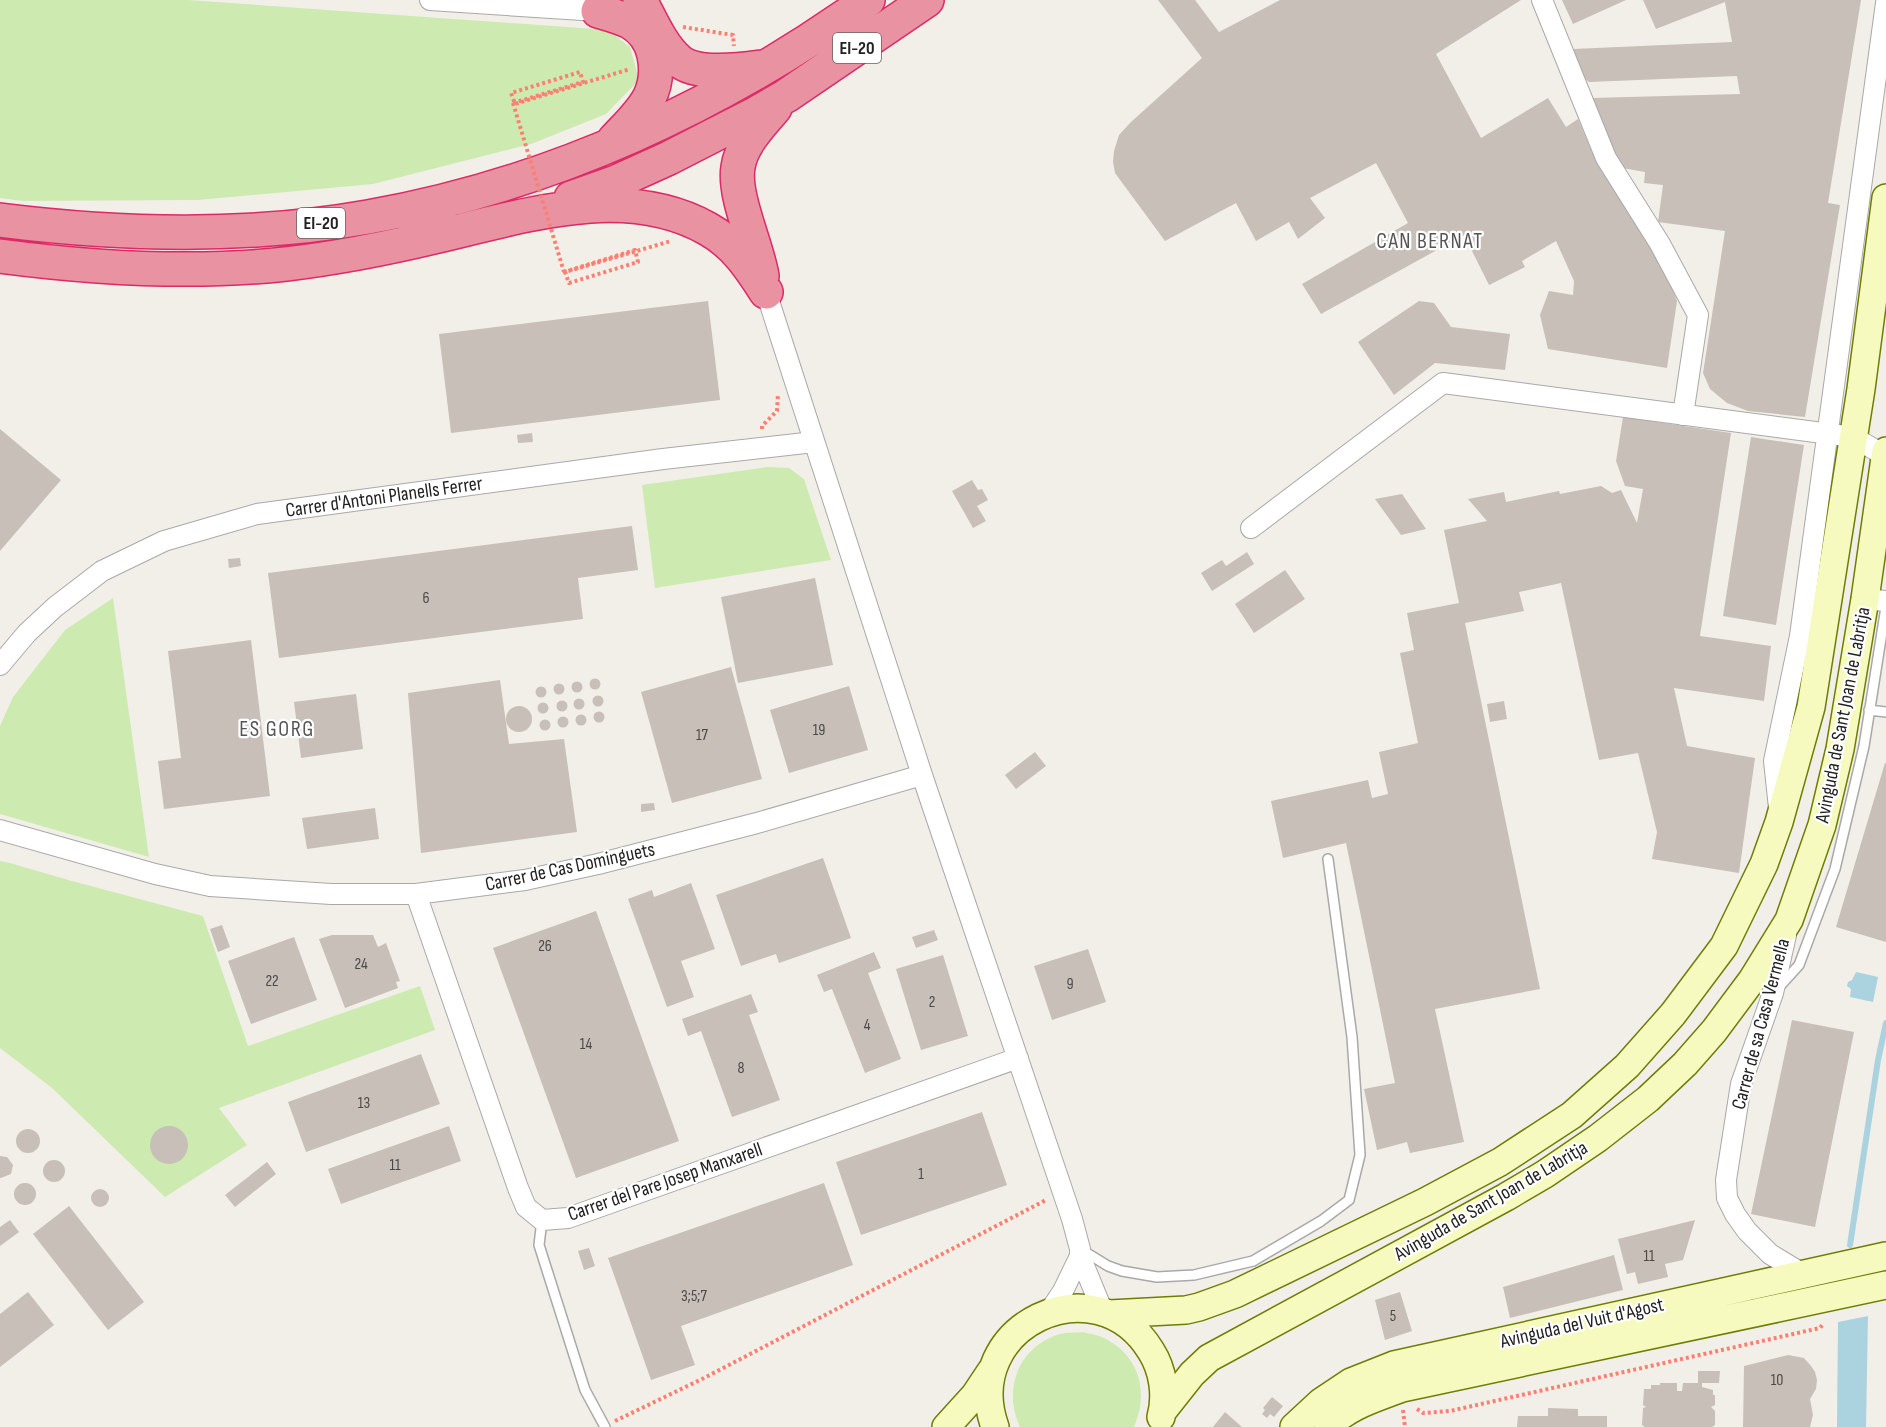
<svg xmlns="http://www.w3.org/2000/svg" width="1886" height="1427" viewBox="0 0 1886 1427" font-family="'Sofia Sans Condensed',sans-serif">
<style>
.grass{fill:#cdebb0}
.water{fill:#aad3df}
.lines{fill:none;stroke-linecap:round;stroke-linejoin:round}
.stream{stroke:#aad3df;stroke-width:6}
.building{fill:#c7bfb8}
.lane-casing{stroke:#a9a9a9;stroke-width:12}
.street-casing{stroke:#a9a9a9;stroke-width:22}
.secondary-casing{stroke:#707d05;stroke-width:30}
.highway-casing{stroke:#dc2a67;stroke-width:36}
.path{stroke:#fa8072;stroke-width:4;stroke-dasharray:3 3;stroke-linecap:butt}
.lane{stroke:#fff;stroke-width:9}
.street{stroke:#fff;stroke-width:20}
.secondary{stroke:#f7fabf;stroke-width:27}
.highway{stroke:#e892a2;stroke-width:33}
.path-bridge{stroke:#fa8072;stroke-width:4;stroke-dasharray:3 3;stroke-linecap:butt}
.labels{text-anchor:middle;dominant-baseline:central;stroke-width:4.5;stroke-linejoin:round;paint-order:stroke}
.number-label{font-size:16px;fill:#4b4948}
.shield{fill:#fff;stroke:#646464;stroke-width:1.5}
.shield-label{font-size:18px;font-weight:bold;fill:#222}
.street-label{font-size:20px;fill:#222;stroke:#fff}
.quarter-label{font-size:22px;letter-spacing:1.5px;fill:#555;stroke:#fff}
</style>
<rect width="100%" height="100%" fill="#f2efe9"/>
<!-- grass -->
<path class="grass" d="M0 0H188L608 30 630 47 639 80 606 114 531 144 373 184 198 200 23 201 0 198Z
M767 467 789 468 804 479 831 560 655 588 642 485Z
M113 598 149 857 0 814V726L13 697 65 630Z
M0 861 10 863 72 881 203 916 248 1046 420 986 435 1030 219 1108 247 1145 165 1197 52 1088 0 1048Z
M1083 1332C1090 1334 1099 1335 1106 1339 1140 1357 1149 1393 1134 1427H1020C1002 1389 1019 1346 1060 1334 1067 1332 1076 1333 1083 1332Z"/>
<!-- water -->
<path class="water" d="M1856 972 1878 977 1873 1002 1850 997 1851 989 1847 986 1848 982 1852 980Z
M1868 1316 1866 1427H1837L1838 1322Z"/>
<g class="lines">
<!-- stream -->
<path class="stream" d="M1850 1245 1878 1060 1886 1023"/>
</g>
<!-- building -->
<path class="building" d="M1158 0H1195L1219 32 1280 0H1521L1436 54 1481 138 1548 98 1566 127 1578 119 1592 152 1665 269 1677 301 1667 368 1548 349 1540 315 1549 291 1573 295 1574 281 1556 241 1522 261 1525 267 1489 285 1464 235 1321 314 1302 284 1408 223 1376 163 1310 198 1325 218 1298 239 1289 222 1256 241 1236 203 1165 241 1115 173 1113 162 1114 151 1119 135 1131 122 1202 58Z
M1562 0H1626L1573 24Z
M1643 0H1861L1828 203 1840 205 1805 417 1748 411 1727 403 1710 389 1703 373 1725 231 1658 222 1663 185 1644 183 1645 172 1622 168 1591 98 1740 94 1737 76 1589 82 1579 74 1573 49 1732 42 1725 2 1656 29Z
M708 301 720 400 451 433 439 334Z
M1419 301 1434 303 1451 327 1510 334 1505 370 1435 363 1394 395 1358 342Z
M1623 417 1731 433 1700 636 1771 646 1764 701 1674 688 1687 746 1755 758 1739 873 1652 859 1657 832 1638 753 1599 760 1561 583 1519 592 1524 611 1465 623 1540 989 1435 1009 1464 1142 1410 1153 1407 1142 1377 1150 1364 1089 1395 1083 1346 843 1283 858 1271 801 1368 780 1372 798 1388 794 1379 752 1418 743 1400 653 1414 650 1407 613 1459 603 1444 530 1487 521 1468 499 1504 492 1506 502 1559 491 1560 494 1601 486 1612 493 1621 490 1637 523 1643 489 1625 486 1616 461Z
M0 429 61 480 0 551Z
M532 433 533 442 518 443 517 435Z
M1751 437 1804 445 1776 625 1723 616Z
M972 480 978 490 982 489 988 500 977 506 986 521 973 528 952 491Z
M1402 494 1426 529 1401 535 1375 499Z
M632 526 638 570 578 578 583 619 279 658 268 573Z
M1247 552 1254 564 1212 591 1201 573 1222 560 1226 566Z
M240 558 241 566 229 568 228 559Z
M1285 570 1305 599 1254 633 1235 604Z
M815 578 833 665 738 683 721 597Z
M251 640 270 796 164 809 158 761 181 758 168 651Z
M731 667 762 779 672 803 641 692Z
M589.5 684a5.5 5.5 0 1 1 11 0a5.5 5.5 0 1 1-11 0Z
M500 680 509 744 564 739 577 832 421 853 408 693Z
M571.5 687a5.5 5.5 0 1 1 11 0a5.5 5.5 0 1 1-11 0Z
M553.5 689a5.5 5.5 0 1 1 11 0a5.5 5.5 0 1 1-11 0Z
M849 686 868 750 789 773 770 710Z
M535.5 692a5.5 5.5 0 1 1 11 0a5.5 5.5 0 1 1-11 0Z
M356 694 363 749 301 758 294 702Z
M592.5 701a5.5 5.5 0 1 1 11 0a5.5 5.5 0 1 1-11 0Z
M573.5 704a5.5 5.5 0 1 1 11 0a5.5 5.5 0 1 1-11 0Z
M556.5 706a5.5 5.5 0 1 1 11 0a5.5 5.5 0 1 1-11 0Z
M1504 701 1507 719 1490 722 1487 704Z
M537.5 708a5.5 5.5 0 1 1 11 0a5.5 5.5 0 1 1-11 0Z
M506 719a13 13 0 1 1 26 0a13 13 0 1 1-26 0Z
M593.5 717a5.5 5.5 0 1 1 11 0a5.5 5.5 0 1 1-11 0Z
M575.5 720a5.5 5.5 0 1 1 11 0a5.5 5.5 0 1 1-11 0Z
M557.5 722a5.5 5.5 0 1 1 11 0a5.5 5.5 0 1 1-11 0Z
M539.5 725a5.5 5.5 0 1 1 11 0a5.5 5.5 0 1 1-11 0Z
M1035 752 1046 766 1016 789 1005 775Z
M1885 763H1886V942L1836 927Z
M654 803 655 810 641 812V804Z
M375 808 379 839 307 849 302 818Z
M823 858 851 938 779 963 776 954 741 966 716 895Z
M691 883 715 949 681 961 694 997 667 1007 628 899 652 890 654 897Z
M596 911 679 1141 576 1178 493 948Z
M222 925 230 947 218 952 210 929Z
M934 930 938 940 916 948 912 937Z
M332 935H373L378 947 386 943 400 981 396 982 398 988 345 1008 319 939Z
M294 937 317 1000 251 1024 228 961Z
M1088 949 1106 1002 1052 1020 1034 966Z
M874 952 881 968 868 973 901 1059 865 1073 832 989 824 992 817 975Z
M943 955 968 1036 921 1050 896 969Z
M751 994 758 1012 749 1015 780 1100 732 1117 701 1031 688 1036 682 1019Z
M1792 1020 1854 1032 1815 1227 1751 1214Z
M421 1054 440 1104 306 1152 288 1102Z
M982 1112 1007 1185 861 1235 836 1162Z
M150 1145a19 19 0 1 1 38 0a19 19 0 1 1-38 0Z
M449 1126 461 1161 341 1204 328 1169Z
M16 1141a12 12 0 1 1 24 0a12 12 0 1 1-24 0Z
M0 1156 7 1157 13 1165 11 1174 1 1178H0Z
M43 1171a11 11 0 1 1 22 0a11 11 0 1 1-22 0Z
M267 1162 276 1174 235 1207 225 1195Z
M14 1194a11 11 0 1 1 22 0a11 11 0 1 1-22 0Z
M824 1183 853 1265 681 1326 695 1365 651 1380 608 1258Z
M91 1198a9 9 0 1 1 18 0a9 9 0 1 1-18 0Z
M69 1206 144 1302 108 1330 33 1234Z
M10 1220 19 1232 0 1246V1227Z
M1695 1220 1683 1260 1665 1264 1668 1277 1638 1284 1635 1272 1627 1274 1618 1239Z
M589 1248 595 1266 584 1270 578 1251Z
M1614 1255 1623 1290 1510 1318 1503 1287Z
M28 1292 54 1325 0 1367V1314Z
M1400 1292 1412 1331 1385 1340 1375 1300Z
M1788 1355 1804 1358 1811 1366 1815 1372 1817 1380 1816 1389 1810 1399 1813 1415 1810 1427H1743L1744 1366Z
M1698 1371H1720L1719 1383H1702V1387L1713 1390V1395H1715V1405L1711 1407 1715 1411V1425L1712 1427H1645L1642 1425 1643 1408 1646 1407 1643 1405 1644 1389H1651V1385H1660V1383H1677V1391H1682L1683 1383H1698Z
M1272 1397 1283 1406 1274 1417 1270 1414 1267 1418 1262 1414 1265 1410 1263 1408Z
M1548 1408 1578 1409V1416H1607V1427H1517L1518 1416H1548Z
M1225 1412 1242 1427H1213Z"/>
<g class="lines">
<!-- lane casing -->
<g class="lane-casing">
<path id="lane" d="M1869 710 1886 712
M1779 987 1799 965 1835 869 1864 746 1886 607
M542 1220 539 1245 585 1390 605 1427
M1082 1250 1108 1266 1122 1271 1157 1277 1194 1275 1253 1261 1321 1221 1349 1200 1360 1155 1352 1037 1328 859"/>
</g>
<!-- street casing -->
<g class="street-casing">
<path id="street" d="M430 0 598 11 606 6
M1542 0 1606 158 1660 244 1698 315 1683 415
M766 292 922 775 1072 1219 1080 1249V1256L1103 1312
M1251 528 1443 383 1853 437 1877 451 1885 459
M1865 599 1886 601
M0 665 27 633 55 607 102 571 164 541 257 514 663 459 814 442
M1779 808 1774 761 1800 636 1886 3
M0 830 155 874 210 886 331 894H416L525 880 598 864 757 823 922 775
M416 894 518 1188 526 1207 542 1220 568 1218 1018 1058
M1786 935 1773 993 1741 1084 1726 1180 1727 1198 1735 1214 1747 1231 1770 1254 1803 1274
M1049 1312 1063 1291 1080 1256"/>
</g>
<!-- secondary casing -->
<g class="secondary-casing">
<path id="secondary" d="M1109 1314 1186 1310 1199 1307 1235 1294 1425 1202 1500 1162 1572 1115 1627 1066 1673 1014 1724 946 1764 864 1779 822 1811 707 1861 389 1886 198
M1162 1412 1192 1374 1209 1358 1506 1197 1545 1174 1598 1138 1648 1099 1685 1064 1714 1031 1752 980 1789 920 1822 825 1840 749 1865 599 1886 451
M946 1427 975 1395 991 1371
M995 1427C959 1326 1096 1261 1151 1351 1163 1370 1167 1395 1161 1417
M1294 1427 1321 1402 1351 1382 1394 1365 1886 1256
M1328 1427C1347 1406 1376 1398 1402 1388L1886 1285"/>
</g>
<!-- highway casing -->
<g class="highway-casing">
<path id="highway" d="M640 0C651 20 661 45 678 60 696 76 739 70 761 67
M598 11C608 14 620 17 630 22 642 29 651 41 654 55 662 95 640 112 614 140
M571 198 616 182 669 158 753 115 786 96 927 0
M0 220C120 235 249 238 368 217 550 185 719 107 868 0
M0 256C92 268 194 274 286 264 337 258 388 248 438 236 524 216 625 182 708 229 735 244 750 267 766 292
M762 276C757 245 733 196 738 167 741 145 761 124 775 108"/>
</g>
<!-- path -->
<path class="path" d="M683 27 733 35 734 46
M513 103 583 82 580 72 511 93 515 104 630 69
M564 272 635 250 638 262 569 283 565 272 671 241
M762 429V426L777 411 778 394
M1417 1409 1423 1413 1450 1411 1820 1328 1824 1323
M1403 1410 1405 1427
M615 1421 704 1378 1046 1200"/>
<!-- lane -->
<use href="#lane" class="lane"/>
<!-- street -->
<use href="#street" class="street"/>
<!-- secondary -->
<use href="#secondary" class="secondary"/>
<!-- highway -->
<use href="#highway" class="highway"/>
<!-- path-bridge -->
<path class="path-bridge" d="M513 103 564 272"/>
</g>
<g class="labels">
<!-- number labels -->
<g class="number-label">
<text x="426" y="598">6</text>
<text x="819" y="730">19</text>
<text x="702" y="735">17</text>
<text x="545" y="946">26</text>
<text x="361" y="964">24</text>
<text x="272" y="981">22</text>
<text x="1070" y="984">9</text>
<text x="932" y="1002">2</text>
<text x="867" y="1025">4</text>
<text x="586" y="1044">14</text>
<text x="741" y="1068">8</text>
<text x="364" y="1103">13</text>
<text x="395" y="1165">11</text>
<text x="921" y="1174">1</text>
<text x="1649" y="1256">11</text>
<text x="694" y="1296">3;5;7</text>
<text x="1393" y="1316">5</text>
<text x="1777" y="1380">10</text>
</g>
<!-- shield labels -->
<g class="shield">
<rect x="833" y="33" width="48" height="30" rx="4.5"/>
<rect x="297" y="208" width="48" height="30" rx="4.5"/>
</g>
<g class="shield-label">
<text x="857" y="48">EI-20</text>
<text x="321" y="223">EI-20</text>
</g>
<!-- street labels -->
<g class="street-label">
<text transform="translate(384 497) rotate(-8)">Carrer d'Antoni Planells Ferrer</text>
<text transform="translate(1843 715) rotate(-79)">Avinguda de Sant Joan de Labritja</text>
<text transform="translate(570 867) rotate(-12)">Carrer de Cas Dominguets</text>
<text transform="translate(1761 1024) rotate(-75)">Carrer de sa Casa Vermella</text>
<text transform="translate(665 1182) rotate(-19)">Carrer del Pare Josep Manxarell</text>
<text transform="translate(1491 1201) rotate(-30)">Avinguda de Sant Joan de Labritja</text>
<text transform="translate(1582 1323) rotate(-13)">Avinguda del Vuit d'Agost</text>
</g>
<!-- quarter labels -->
<g class="quarter-label">
<text x="1430" y="241">CAN BERNAT</text>
<text x="277" y="729">ES GORG</text>
</g>
</g>
</svg>
